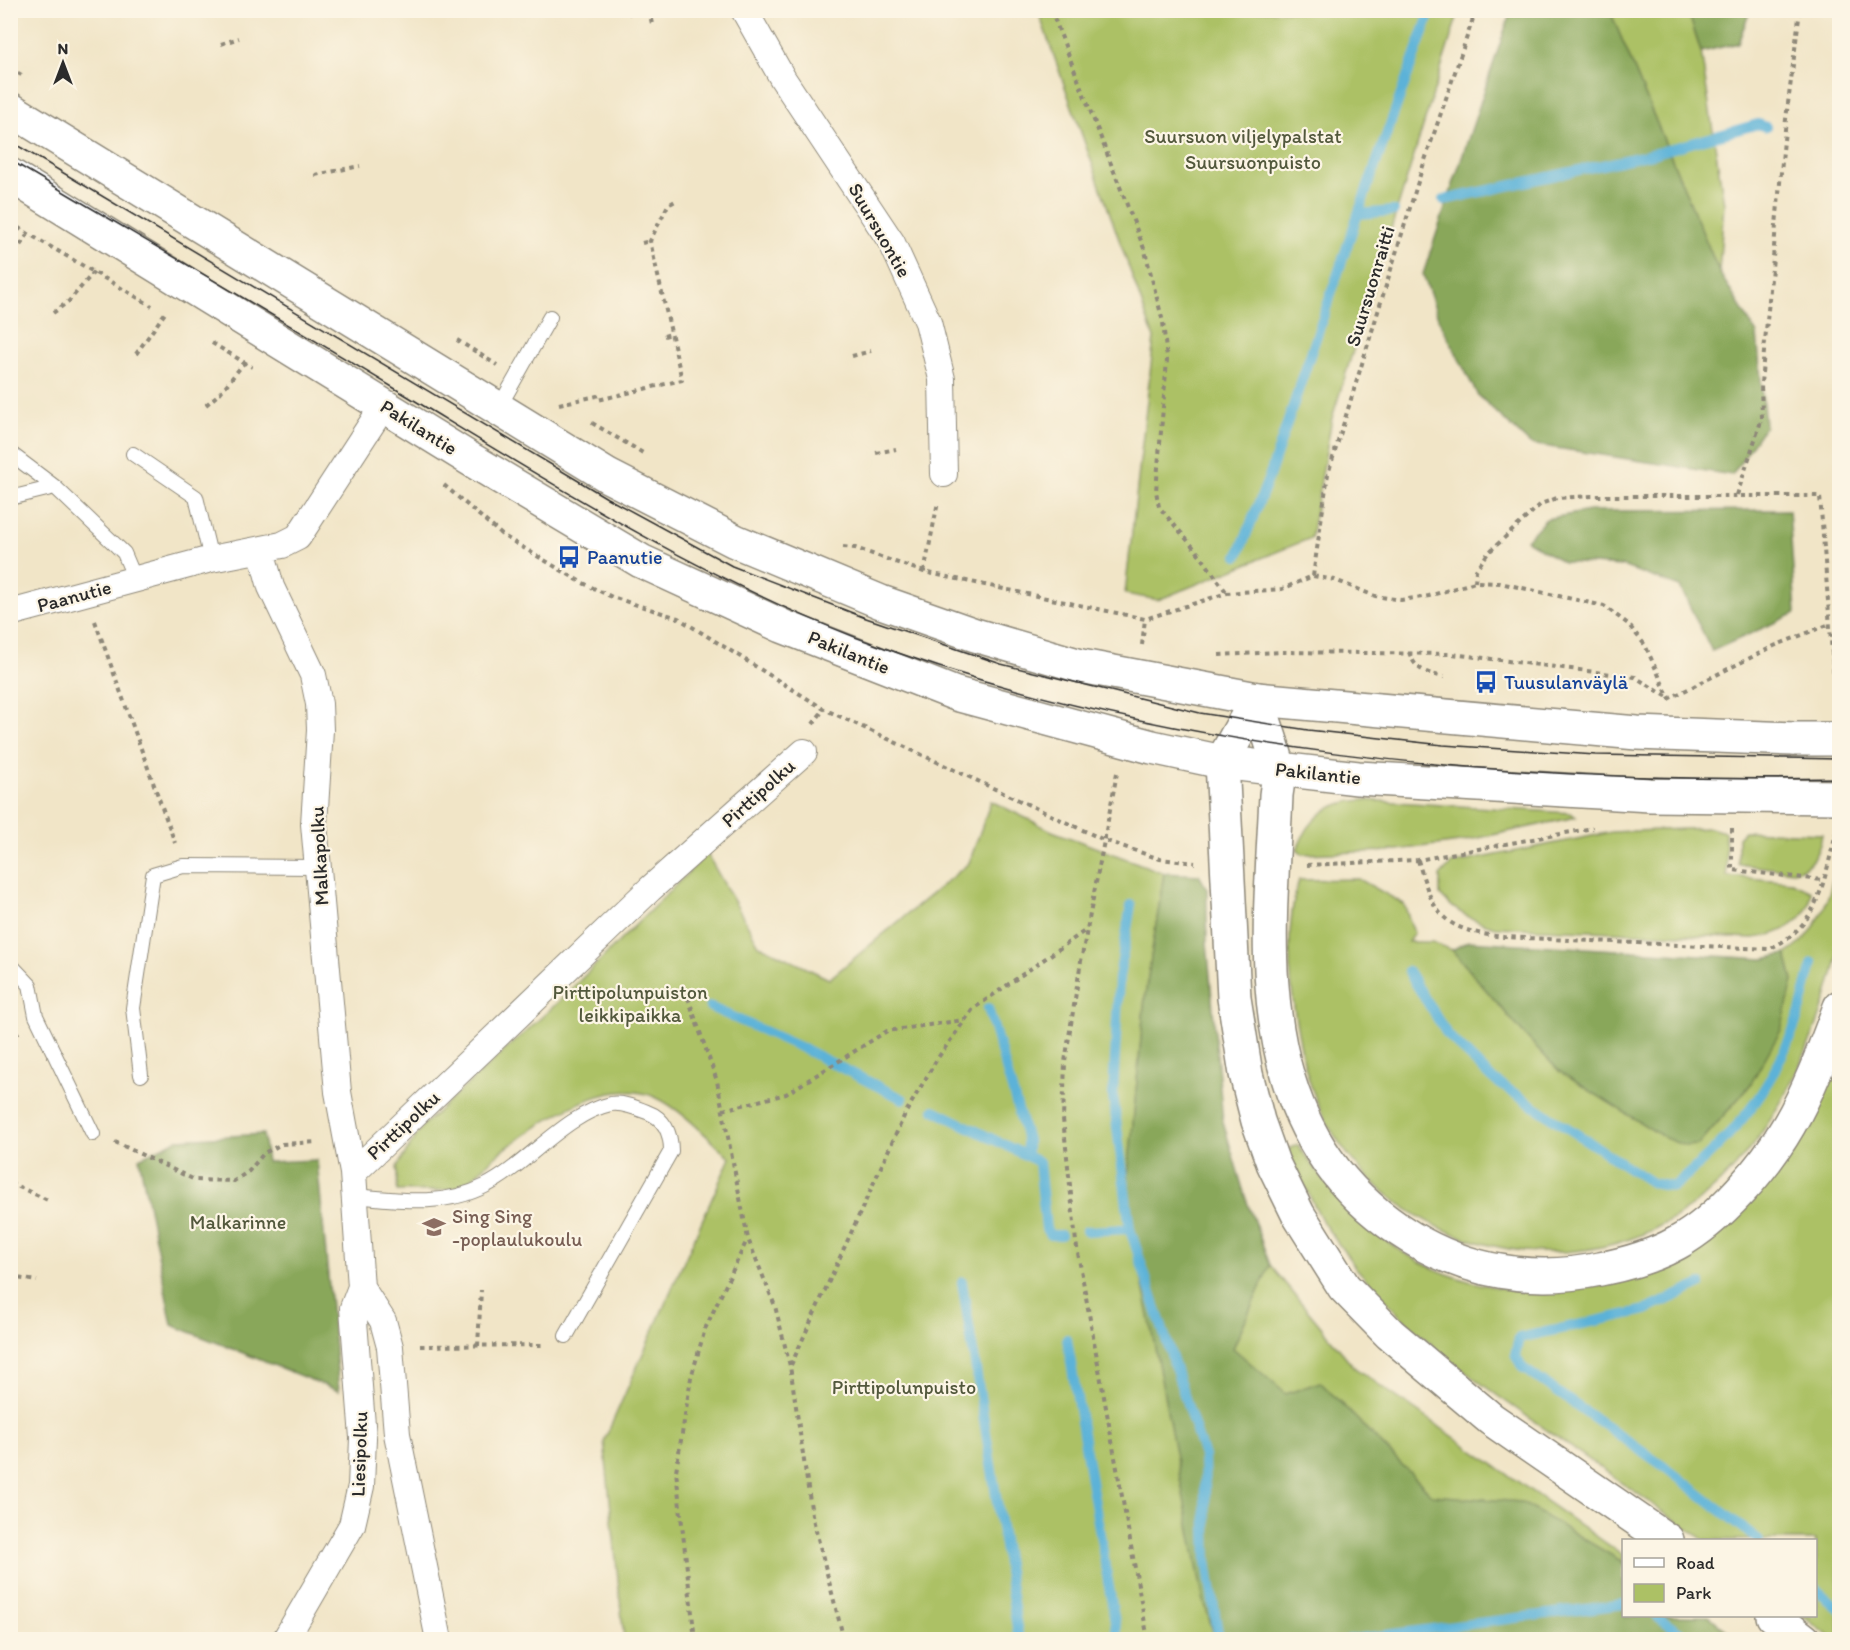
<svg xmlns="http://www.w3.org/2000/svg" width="1850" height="1650" viewBox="0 0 1850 1650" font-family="Itim,sans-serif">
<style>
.green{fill:#acc165;stroke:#6c7648;stroke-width:1.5;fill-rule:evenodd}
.forest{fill:#89a75a;stroke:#5a6942;stroke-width:1.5}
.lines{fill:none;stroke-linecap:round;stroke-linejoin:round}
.stream{stroke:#5bb2d8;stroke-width:10}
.service-casing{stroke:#8e8879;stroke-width:16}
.minor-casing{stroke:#8e8879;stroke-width:28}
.secondary-casing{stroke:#8e8879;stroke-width:36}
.motorway-casing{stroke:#8e8879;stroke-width:36}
.path{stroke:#8e8879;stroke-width:4;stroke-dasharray:4.5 4.5;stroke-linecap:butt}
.service{stroke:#fff;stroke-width:14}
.minor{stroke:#fff;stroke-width:26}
.secondary{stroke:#fff;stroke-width:33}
.motorway{stroke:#fff;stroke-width:33}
.tram{stroke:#2b2b2b;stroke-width:1.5}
.secondary-bridge-casing{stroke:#8e8879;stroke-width:36;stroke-linecap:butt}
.secondary-bridge{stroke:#fff;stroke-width:33}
.labels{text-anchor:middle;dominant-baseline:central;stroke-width:4.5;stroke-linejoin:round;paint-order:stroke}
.park-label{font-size:20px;fill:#52583c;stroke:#fcf5e5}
.street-label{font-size:20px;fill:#2b2b2b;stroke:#fcf5e5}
.transit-label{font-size:20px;fill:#164399;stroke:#fcf5e5;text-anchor:start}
.education-label{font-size:20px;fill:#785e54;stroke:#fcf5e5;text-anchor:start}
</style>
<rect width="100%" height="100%" fill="#fcf5e5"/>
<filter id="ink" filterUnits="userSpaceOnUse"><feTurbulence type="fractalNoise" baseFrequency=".0167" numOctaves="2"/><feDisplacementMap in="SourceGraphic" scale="12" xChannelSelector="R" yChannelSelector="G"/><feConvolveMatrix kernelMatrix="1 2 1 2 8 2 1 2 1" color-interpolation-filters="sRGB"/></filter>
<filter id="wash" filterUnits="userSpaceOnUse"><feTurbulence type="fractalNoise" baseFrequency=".008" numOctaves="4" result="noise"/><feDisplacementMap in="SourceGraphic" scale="24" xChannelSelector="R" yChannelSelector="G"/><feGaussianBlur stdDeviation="1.35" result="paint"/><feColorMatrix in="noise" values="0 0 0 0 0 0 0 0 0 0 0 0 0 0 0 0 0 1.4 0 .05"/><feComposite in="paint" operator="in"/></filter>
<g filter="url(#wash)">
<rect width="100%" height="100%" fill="#f1e5c7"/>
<!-- green -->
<path class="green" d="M1038 11H1459L1332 418 1311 538 1158 600 1125 594 1154 338Z
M1610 11H1688L1701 52 1724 204 1719 272Z
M1363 800 1571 813 1576 817 1460 842 1389 851 1303 854 1297 849C1310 817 1328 802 1363 800Z
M991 801 1052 831 1164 873 1145 997 1126 1197 1233 1348 1270 1265 1355 1368 1623 1555 1624 1616H1709L1737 1639H624L604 1441 730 1158C708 1138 683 1110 655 1097 606 1075 541 1123 502 1151 486 1162 475 1180 456 1188 443 1193 412 1190 397 1191V1167L423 1125 555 1005 707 854 759 945 829 979 969 863ZM1320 1382 1428 1491V1492L1286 1394Z
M1709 828 1725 832 1727 876 1792 882 1811 891C1811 921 1779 936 1754 938L1495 927C1473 920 1456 913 1440 895V876L1451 864 1612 832Z
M1744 831 1822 834C1820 850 1812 869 1793 871L1738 864V837Z
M1839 849 1840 947C1817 1046 1766 1161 1676 1217 1553 1293 1383 1241 1321 1111 1307 1082 1301 1051 1296 1021 1289 975 1285 925 1299 880L1359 879 1404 904 1414 933 1408 942H1432L1452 950 1523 1033 1560 1072 1698 1145 1750 1085 1793 981 1786 954C1823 932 1832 889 1839 849Z
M1839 1048V1639H1834L1802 1616H1816V1540H1704L1498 1396 1448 1359 1401 1317 1356 1268 1324 1224 1286 1150 1298 1145C1367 1249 1457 1304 1584 1288 1602 1286 1654 1274 1667 1265 1680 1256 1702 1221 1712 1208 1755 1155 1797 1101 1839 1048Z"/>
<!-- forest -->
<path class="forest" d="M1511 11H1610L1719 272 1757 334 1765 426 1732 475 1530 444 1477 394 1439 320 1423 274Z
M1688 11V10L1750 11 1738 43 1701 52Z
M1789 510 1796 613 1712 651 1680 587 1622 566 1563 562 1526 540 1546 519 1589 511Z
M1164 873 1199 875 1207 889V942L1223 1122 1245 1196 1270 1265 1233 1348 1286 1394 1320 1382 1432 1495 1521 1502 1623 1562 1624 1616H1709L1737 1639H1215L1203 1598 1126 1197 1145 997Z
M1468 941 1764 959 1786 954 1793 981 1781 1030 1750 1085 1698 1145 1685 1146 1665 1138 1560 1072 1523 1033 1452 950Z
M263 1134 267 1162 317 1160 339 1391 172 1325 139 1158 179 1139Z"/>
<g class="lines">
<!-- stream -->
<path class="stream" d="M1444 200 1656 153 1758 124 1766 127
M1358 214 1394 211
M1238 556 1269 477 1358 214 1431 10
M1131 905 1119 978 1113 1096 1130 1229 1204 1456 1207 1561 1219 1640
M1408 971 1447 1034 1491 1078 1652 1183 1673 1187C1737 1133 1773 1091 1800 1011 1805 995 1807 979 1813 963
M710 1007 804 1049 903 1099
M988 1008 1027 1140V1154
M934 1110 1039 1162 1046 1229 1050 1235H1061
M1086 1231 1130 1229
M962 1282 1019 1640
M1701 1284 1646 1310 1519 1338 1515 1355 1523 1368 1666 1468 1759 1540
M1067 1339 1118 1640
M1816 1589 1840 1610
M1656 1616 1690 1640
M1348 1640 1624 1604"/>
</g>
</g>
<g filter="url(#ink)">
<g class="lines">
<!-- service casing -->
<g class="service-casing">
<path id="service" d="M498 409 550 317
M10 453 55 487 124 553 135 579
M133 454 196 497 211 559
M10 498 55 487
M10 964 30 985 36 1016 93 1134
M141 1075 133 1008 153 875 183 866 319 867
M355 1196C399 1200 444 1207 485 1186 527 1165 565 1114 611 1104 622 1102 637 1108 647 1112 664 1118 671 1133 671 1151L566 1336"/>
</g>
<!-- minor casing -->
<g class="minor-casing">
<path id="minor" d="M744 10 783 79 892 243 928 322 942 379 944 474
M261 550 271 587 313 675 319 704 320 730 314 824 338 1092 353 1173
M10 613 211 559 282 545 298 537 384 405
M285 1640 352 1525 361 1486 363 1438 353 1308 361 1287
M439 1640 397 1434 390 1347 383 1321 361 1287 353 1173 650 889 804 752"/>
</g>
<!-- secondary casing -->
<g class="secondary-casing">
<path id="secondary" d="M10 109 608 476 735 541 881 602 975 635 1081 666 1257 699 1637 733 1794 739
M10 175 470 459 641 561 782 626 956 694 1152 747 1222 762 1279 769 1358 778 1650 795 1840 797"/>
</g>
<!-- motorway casing -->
<g class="motorway-casing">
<path id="motorway" d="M1257 699C1264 721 1273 744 1278 766 1280 775 1277 786 1276 795 1275 822 1273 849 1272 877 1264 1018 1278 1156 1410 1237 1467 1272 1534 1283 1600 1269 1626 1264 1654 1256 1677 1243 1719 1220 1765 1167 1789 1125 1810 1089 1825 1047 1840 1007
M1257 699 1222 762 1234 998 1246 1074 1258 1121 1273 1163 1298 1214 1344 1287 1390 1334 1491 1419 1667 1540
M1773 1616 1804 1640"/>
</g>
<!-- path -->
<path class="path" d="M649 10 652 24
M1051 10 1145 251 1163 322 1167 360 1156 491 1159 507 1200 555 1227 593
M628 14 634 10
M221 44 239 38
M10 68 23 76
M315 175 360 166
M10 223 152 306
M642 243 650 241
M10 260 28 234
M53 313 69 301 94 272
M664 336 671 334
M457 340 497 365
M212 343 252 367
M136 354 165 313
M852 356 871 351
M559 404 597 396 598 400 682 380 650 241 668 205 677 200
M206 405 220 393 244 363
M592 423 643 453
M876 453 896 449
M444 485 502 535 581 582 612 597 678 618 824 709 1104 840 1160 859 1195 863
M1737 495 1762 418 1761 383 1769 300 1786 119 1800 10
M843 547 855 548 924 572 1145 619 1227 593 1282 589 1313 576 1335 580 1375 596 1401 600 1429 596 1475 582 1500 583 1604 606 1628 624 1645 645 1669 698
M924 572 938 502
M1313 576 1328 474 1421 172 1476 10
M1475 582 1476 570 1488 553 1541 504 1557 498 1592 496H1820L1836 706
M95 621 175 843
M1142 645 1145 619
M1409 652C1415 670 1426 673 1444 677
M1219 655 1281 652 1452 654 1635 677 1671 699
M1668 699 1774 646 1830 624
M813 724 824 709
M1117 773 1081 961 1065 1062 1063 1119 1076 1242 1148 1640
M1732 828V870L1823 880
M1418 860C1434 917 1443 930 1504 937L1768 949C1820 928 1824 878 1837 829
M1307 865 1418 860 1593 828
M685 989 717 1081 748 1239 775 1306 790 1366 812 1515 844 1640
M10 1039 19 1032
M723 1110 786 1094 887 1031 964 1020
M115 1142 195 1180 234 1181 249 1171 264 1153 282 1144 316 1142
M10 1183 50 1201
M10 1277 37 1281
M420 1346 545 1345
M478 1346 481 1290
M791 1365 905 1114 937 1059 973 1009 1086 930
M695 1640 676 1471 691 1378 705 1329 747 1240"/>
<!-- service -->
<use href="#service" class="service"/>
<!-- minor -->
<use href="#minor" class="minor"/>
<!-- secondary -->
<use href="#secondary" class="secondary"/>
<!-- motorway -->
<use href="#motorway" class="motorway"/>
<!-- tram -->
<path class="tram" d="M10 141 607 498 732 566 863 617 1001 664 1200 713 1308 730 1443 745 1596 755 1840 759
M10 160C138 236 267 311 394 388 543 478 691 573 855 637 1157 754 1518 784 1840 778"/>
<!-- secondary-bridge casing -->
<g class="secondary-bridge-casing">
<path id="secondary-bridge" d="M1794 739H1840"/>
</g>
<!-- secondary-bridge -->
<use href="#secondary-bridge" class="secondary-bridge"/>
</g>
</g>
<!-- icons -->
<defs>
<g id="bus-bare" transform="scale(1.8)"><path d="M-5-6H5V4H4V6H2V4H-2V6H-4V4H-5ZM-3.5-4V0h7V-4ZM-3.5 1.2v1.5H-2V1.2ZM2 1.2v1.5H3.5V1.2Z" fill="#1a4fb4" stroke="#fcf5e5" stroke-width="2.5" paint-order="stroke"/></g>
<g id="school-bare" transform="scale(1.8)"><path d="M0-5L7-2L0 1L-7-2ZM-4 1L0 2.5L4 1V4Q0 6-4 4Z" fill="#8d6e63" stroke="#fcf5e5" stroke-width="2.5" paint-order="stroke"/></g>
</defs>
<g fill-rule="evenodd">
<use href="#bus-bare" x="569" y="557"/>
<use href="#bus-bare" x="1486" y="682"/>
<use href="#school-bare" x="434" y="1227"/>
</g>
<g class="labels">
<!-- park labels -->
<g class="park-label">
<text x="1243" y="136">Suursuon viljelypalstat</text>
<text x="1253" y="162">Suursuonpuisto</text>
<text x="630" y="992">Pirttipolunpuiston<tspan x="630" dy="23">leikkipaikka</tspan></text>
<text x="238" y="1222">Malkarinne</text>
<text x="904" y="1387">Pirttipolunpuisto</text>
</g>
<!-- street labels -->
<g class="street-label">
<text transform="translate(880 230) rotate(60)">Suursuontie</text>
<text transform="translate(1370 286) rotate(-73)">Suursuonraitti</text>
<text transform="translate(419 427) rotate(32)">Pakilantie</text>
<text transform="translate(74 596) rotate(-15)">Paanutie</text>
<text transform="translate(849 652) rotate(22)">Pakilantie</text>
<text transform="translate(1318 773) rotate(6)">Pakilantie</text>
<text transform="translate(758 793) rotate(-42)">Pirttipolku</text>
<text transform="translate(319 856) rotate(-93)">Malkapolku</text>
<text transform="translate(403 1125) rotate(-43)">Pirttipolku</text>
<text transform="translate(359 1454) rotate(-88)">Liesipolku</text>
</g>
<!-- transit labels -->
<g class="transit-label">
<text x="587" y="557">Paanutie</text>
<text x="1504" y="682">Tuusulanväylä</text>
</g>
<!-- education labels -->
<g class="education-label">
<text x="452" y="1216">Sing Sing<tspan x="452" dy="23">-poplaulukoulu</tspan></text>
</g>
</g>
<!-- margin -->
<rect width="1850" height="1650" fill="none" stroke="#fcf5e5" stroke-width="36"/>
<!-- legend -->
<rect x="1622" y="1539" width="195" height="78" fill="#fcf5e5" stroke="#a8a49b" stroke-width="1.5"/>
<rect x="1634" y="1558" width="30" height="9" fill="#ffffff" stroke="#a8a49b" stroke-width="1.5"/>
<text x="1676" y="1569" font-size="18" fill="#2b2b2b">Road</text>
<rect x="1634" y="1584" width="30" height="18" fill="#acc165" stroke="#a8a49b" stroke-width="1.5"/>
<text x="1676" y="1599" font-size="18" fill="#2b2b2b">Park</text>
<!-- north arrow -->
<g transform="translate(63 63)" stroke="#fcf5e5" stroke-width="4.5" paint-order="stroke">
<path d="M0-4.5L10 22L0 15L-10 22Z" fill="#2b2b2b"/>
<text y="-9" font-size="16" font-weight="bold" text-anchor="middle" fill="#2b2b2b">N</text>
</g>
</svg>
